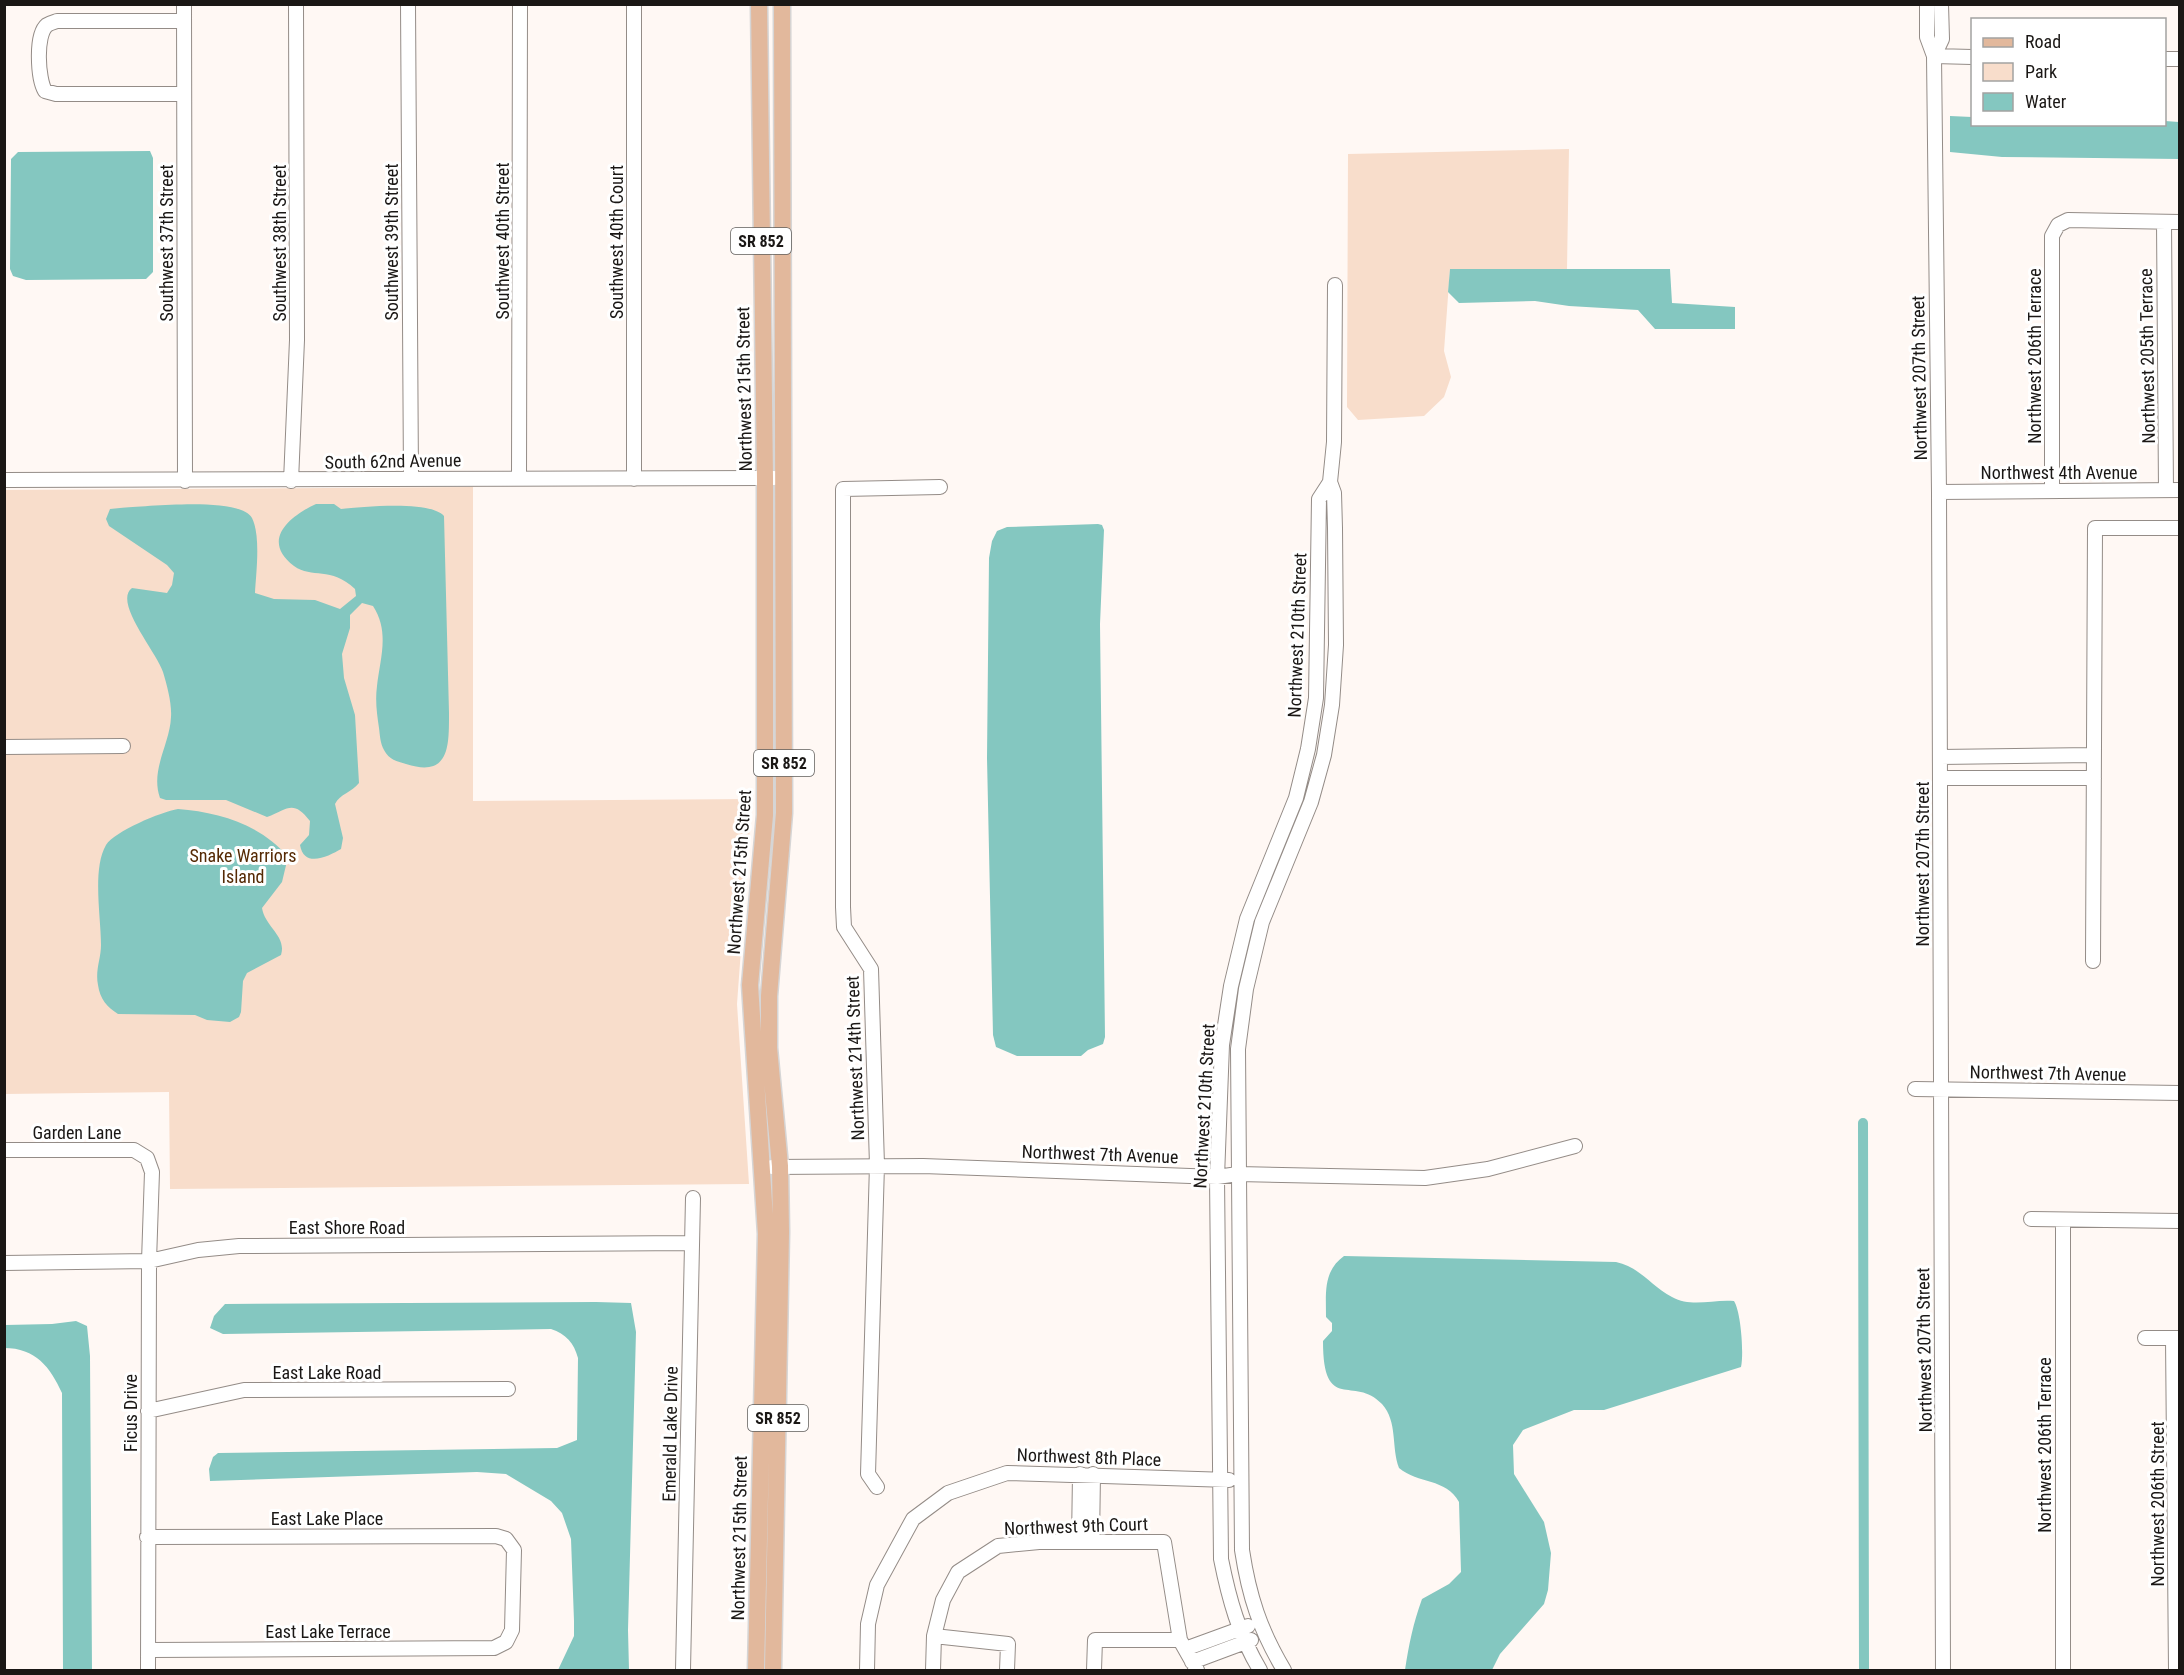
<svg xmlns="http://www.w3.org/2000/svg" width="2184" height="1675" viewBox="0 0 2184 1675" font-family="'Roboto Condensed',sans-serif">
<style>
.green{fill:#f8ddcb}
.water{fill:#84c7c0}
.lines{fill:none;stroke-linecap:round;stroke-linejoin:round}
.canal{stroke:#84c7c0;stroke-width:10}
.minor-casing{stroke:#948c87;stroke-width:16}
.major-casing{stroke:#d6d5d5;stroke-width:19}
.minor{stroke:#fff;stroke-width:14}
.major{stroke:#e2b89c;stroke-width:16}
.labels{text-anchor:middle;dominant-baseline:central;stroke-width:6;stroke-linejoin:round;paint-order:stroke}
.shield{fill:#fff;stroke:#5f5d5b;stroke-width:1.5}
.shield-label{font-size:16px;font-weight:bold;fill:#1a1715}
.street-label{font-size:18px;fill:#1a1715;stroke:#fff}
.park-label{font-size:18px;fill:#552904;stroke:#fff}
</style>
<rect width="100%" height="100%" fill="#fff8f4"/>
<!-- green -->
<path class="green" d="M1569 149 1567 269H1450L1444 351 1451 377 1444 397 1424 416 1358 420 1347 407 1348 154Z
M473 487V801L752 799 737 1004 749 1184 170 1189 169 1092 5 1094V490Z"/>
<!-- water -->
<path class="water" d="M1950 116 1972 117V124H2164L2165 121 2179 122V159L2002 157 1950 152Z
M150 151 153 158V272L146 279 26 280 13 276 10 269 11 159 18 152Z
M1450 269H1670L1672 303 1735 307V329H1655L1638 310 1569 306 1535 301 1459 303 1448 292Z
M316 504H334L341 509C363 507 430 500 444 516L449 713C449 746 450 778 406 764 397 761 389 760 384 750 380 743 380 735 379 728 377 714 375 701 377 686 380 659 390 632 373 606L362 603 350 615V628L342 654 344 678 355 715 359 783C352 792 340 794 335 804L343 838 341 849C329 856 304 869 300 845L309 835 310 821C293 799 288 809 267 817L226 800H166L160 798C150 770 170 744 171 717 172 704 167 685 163 672 156 651 113 602 132 588L167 593 172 585 174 573 167 565 109 526 106 519 110 509 120 508C145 507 240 496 252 518 261 536 256 573 255 593L274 599 315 600 340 609 356 596 355 589C331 566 312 579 294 566 260 540 290 516 316 504Z
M1098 524 1102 525 1104 530 1100 624 1105 1037 1103 1044 1088 1050 1081 1056H1017L996 1047 993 1035 987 758 989 558 992 541 997 531 1007 527Z
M178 809C218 812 260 824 288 857L282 882 262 908C265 927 287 936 281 955L247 973 243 981 241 1012 239 1017 230 1022 207 1020 195 1015 118 1014C107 1007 100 999 98 985 95 970 101 959 101 945 101 917 92 869 106 845 115 831 161 812 178 809Z
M1344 1256 1616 1262C1640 1267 1651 1286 1672 1297 1692 1308 1713 1299 1734 1301 1741 1312 1744 1354 1741 1367L1604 1410H1574L1523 1430 1513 1445 1514 1474 1544 1522 1551 1553 1548 1590 1544 1604 1500 1654 1492 1670H1405C1409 1644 1413 1624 1422 1599L1449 1584 1461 1572 1459 1502C1446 1478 1418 1484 1399 1468 1391 1447 1398 1422 1382 1404 1354 1374 1323 1415 1323 1341L1332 1331V1323L1326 1317C1326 1293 1323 1271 1344 1256Z
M596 1302 631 1303 636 1332 628 1630 629 1670H558L574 1636V1621L571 1539 562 1513 551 1501 506 1474 477 1472 210 1481 209 1469 213 1457 218 1453 557 1448 577 1440 578 1358C574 1343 566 1334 551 1329L223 1334 210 1328 214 1316 225 1304Z
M76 1321 87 1326 90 1356 92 1670H63L62 1393C50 1367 36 1348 4 1348L5 1325 52 1324Z"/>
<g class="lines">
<!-- canal -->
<path class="canal" d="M1863 1123 1864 1670"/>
<!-- minor casing -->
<g class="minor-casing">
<path id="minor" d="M184 4 185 481
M408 4 411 478
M634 4V479
M1927 4V37L1934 56 1939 492 1943 1670
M1934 56 1942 39 1941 4
M1934 56 1972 57
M2164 59H2180
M183 94H56L45 91C38 79 35 35 47 25 50 23 54 22 57 21H184
M2164 222 2166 490
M519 477 520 4
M4 480 774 478
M291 481 297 340 296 4
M2052 489V236L2058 225 2068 220 2180 222
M1939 492 2180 490
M4 747 123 746
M1940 757 2094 755
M1940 778H2094
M2093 961 2095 528H2180
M1915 1089 2180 1093
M4 1150H134L147 1158 152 1172 149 1261 148 1670
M772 1167 923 1166 1217 1177 1238 1174 1425 1178 1488 1169 1575 1146
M2031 1219 2180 1221
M2063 1220V1670
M4 1263 149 1261 198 1250 239 1246 692 1243
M2145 1338H2180
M2173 1338 2176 1670
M148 1411 244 1390 508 1389
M877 1487 868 1474 877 1165 871 969 844 927 843 907V489L940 487
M147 1537 496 1536 506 1539 514 1550 512 1630 506 1642 494 1648 149 1650
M1079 1541 1080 1474
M1092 1541 1093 1474
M934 1636 1008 1644 1007 1670
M1185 1649 1248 1626
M1192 1662 1251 1640
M683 1670 693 1198
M867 1670 868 1624 877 1585 913 1519 948 1493 1007 1473 1229 1480
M933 1670 934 1636 943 1600 958 1572 998 1546 1039 1542H1164L1180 1640 1197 1670
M1094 1670 1095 1640H1180
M1260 1670C1239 1635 1229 1599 1221 1559L1217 1177 1222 1045 1231 986 1247 919 1296 798 1308 749 1316 698 1319 499 1330 482
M1284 1670C1260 1630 1249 1596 1242 1550L1238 1049 1246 989 1262 922 1311 802 1324 755 1332 705 1336 645 1335 528 1334 493 1330 482 1334 442 1335 285"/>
</g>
<!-- major casing -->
<g class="major-casing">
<path id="major" d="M756 1670 766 1234 750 985 765 815V478L759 4
M773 1670 781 1232 780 1166 769 1048V996L784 813 782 4"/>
</g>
<!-- minor -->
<use href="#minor" class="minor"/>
<!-- major -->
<use href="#major" class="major"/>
</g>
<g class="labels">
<!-- shield labels -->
<g class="shield">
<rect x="731" y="228" width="60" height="26" rx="4.5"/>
<rect x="754" y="750" width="60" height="26" rx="4.5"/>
<rect x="748" y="1405" width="60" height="26" rx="4.5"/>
</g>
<g class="shield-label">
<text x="761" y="241">SR 852</text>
<text x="784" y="763">SR 852</text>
<text x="778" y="1418">SR 852</text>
</g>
<!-- street labels -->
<g class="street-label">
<text transform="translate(502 241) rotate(-90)">Southwest 40th Street</text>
<text transform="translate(391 242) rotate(-90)">Southwest 39th Street</text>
<text transform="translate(616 242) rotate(-90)">Southwest 40th Court</text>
<text transform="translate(166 243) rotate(-90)">Southwest 37th Street</text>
<text transform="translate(279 243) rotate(-90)">Southwest 38th Street</text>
<text transform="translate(2034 356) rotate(-90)">Northwest 206th Terrace</text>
<text transform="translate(2147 356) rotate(-91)">Northwest 205th Terrace</text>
<text transform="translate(1919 378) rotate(-91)">Northwest 207th Street</text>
<text transform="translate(744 389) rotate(-91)">Northwest 215th Street</text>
<text transform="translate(393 461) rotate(-1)">South 62nd Avenue</text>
<text x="2059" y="472">Northwest 4th Avenue</text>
<text transform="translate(1297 635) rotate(-88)">Northwest 210th Street</text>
<text transform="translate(1922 864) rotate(-90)">Northwest 207th Street</text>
<text transform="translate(739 872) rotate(-86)">Northwest 215th Street</text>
<text transform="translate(855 1058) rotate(-92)">Northwest 214th Street</text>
<text transform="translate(2048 1073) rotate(1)">Northwest 7th Avenue</text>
<text transform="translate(1204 1106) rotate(-87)">Northwest 210th Street</text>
<text x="77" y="1132">Garden Lane</text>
<text transform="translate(1100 1154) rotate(2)">Northwest 7th Avenue</text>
<text x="347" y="1227">East Shore Road</text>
<text transform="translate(1924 1350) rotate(-91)">Northwest 207th Street</text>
<text x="327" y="1372">East Lake Road</text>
<text transform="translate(130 1413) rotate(-90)">Ficus Drive</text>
<text transform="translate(670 1434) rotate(-89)">Emerald Lake Drive</text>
<text transform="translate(2044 1445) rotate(-90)">Northwest 206th Terrace</text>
<text transform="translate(1089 1457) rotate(2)">Northwest 8th Place</text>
<text transform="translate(2157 1504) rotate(-90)">Northwest 206th Street</text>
<text x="327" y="1518">East Lake Place</text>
<text transform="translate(1076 1526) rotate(-2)">Northwest 9th Court</text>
<text transform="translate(739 1538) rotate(-89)">Northwest 215th Street</text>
<text x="328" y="1631">East Lake Terrace</text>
</g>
<!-- park labels -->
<g class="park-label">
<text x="243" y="855">Snake Warriors<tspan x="243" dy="21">Island</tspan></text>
</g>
</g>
<!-- border -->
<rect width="2184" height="1675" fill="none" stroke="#1a1715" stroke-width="12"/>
<!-- legend -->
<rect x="1971" y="18" width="195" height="108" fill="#ffffff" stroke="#a3a2a1" stroke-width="1.5"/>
<rect x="1983" y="38" width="30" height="9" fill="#e2b89c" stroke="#a3a2a1" stroke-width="1.5"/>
<text x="2025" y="48" font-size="18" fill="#1a1715">Road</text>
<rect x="1983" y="63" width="30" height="18" fill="#f8ddcb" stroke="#a3a2a1" stroke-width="1.5"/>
<text x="2025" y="78" font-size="18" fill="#1a1715">Park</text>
<rect x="1983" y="93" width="30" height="18" fill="#84c7c0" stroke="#a3a2a1" stroke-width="1.5"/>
<text x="2025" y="108" font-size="18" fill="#1a1715">Water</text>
</svg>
